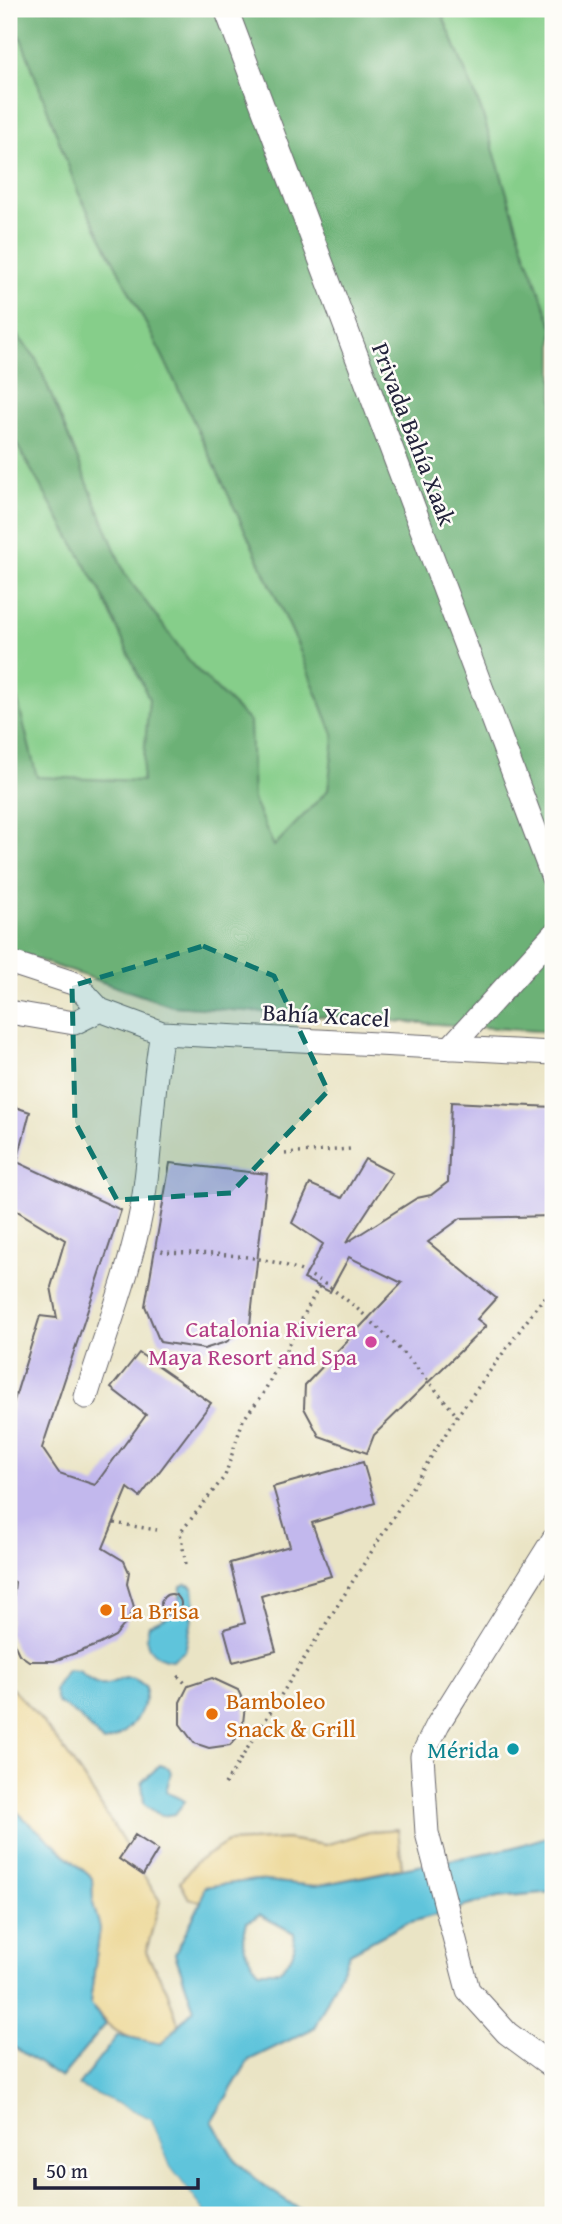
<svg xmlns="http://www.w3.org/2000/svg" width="562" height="2224" viewBox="0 0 562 2224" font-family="'Gentium Book Plus',serif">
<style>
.green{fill:#86ce8a;stroke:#547862;stroke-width:2}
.forest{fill:#6cb176;stroke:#476a58;stroke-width:2}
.sand{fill:#eeda9e;stroke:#887e6c;stroke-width:2}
.water{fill:#5ec4db;stroke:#40738b;stroke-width:2;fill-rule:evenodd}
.pier{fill:#eae4c5}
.building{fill:#c2b8ed}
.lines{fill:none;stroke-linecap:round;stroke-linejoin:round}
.minor-casing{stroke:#68666b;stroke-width:25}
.path{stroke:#68666b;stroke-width:3.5;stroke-dasharray:2 5;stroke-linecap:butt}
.minor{stroke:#fff;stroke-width:23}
.marked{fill:#0f766e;fill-opacity:0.2;stroke:#0f766e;stroke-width:5;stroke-dasharray:14 9;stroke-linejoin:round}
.hotel-dot{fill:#d1479c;stroke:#fdfcf7;stroke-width:2.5}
.food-dot{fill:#e8710a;stroke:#fdfcf7;stroke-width:2.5}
.culture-dot{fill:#0f9aa8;stroke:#fdfcf7;stroke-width:2.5}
.labels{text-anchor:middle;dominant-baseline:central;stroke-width:5;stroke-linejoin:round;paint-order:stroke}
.street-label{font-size:24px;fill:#22223b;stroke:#fdfcf7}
.hotel-label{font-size:24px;fill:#b23c85;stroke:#fdfcf7;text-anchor:end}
.food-label{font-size:24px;fill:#c56008;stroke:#fdfcf7;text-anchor:start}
.culture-label{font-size:24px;fill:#0d838f;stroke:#fdfcf7;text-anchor:end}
</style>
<rect width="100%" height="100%" fill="#fdfcf7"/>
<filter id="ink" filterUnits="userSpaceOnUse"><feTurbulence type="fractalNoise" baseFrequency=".0143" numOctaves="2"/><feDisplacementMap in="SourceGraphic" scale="14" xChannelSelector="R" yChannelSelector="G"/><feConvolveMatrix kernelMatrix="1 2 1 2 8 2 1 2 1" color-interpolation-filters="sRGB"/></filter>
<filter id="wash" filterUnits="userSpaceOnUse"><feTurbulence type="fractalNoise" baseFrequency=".00686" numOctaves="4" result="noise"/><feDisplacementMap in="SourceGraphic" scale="28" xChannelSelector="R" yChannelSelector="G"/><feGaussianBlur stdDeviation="1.57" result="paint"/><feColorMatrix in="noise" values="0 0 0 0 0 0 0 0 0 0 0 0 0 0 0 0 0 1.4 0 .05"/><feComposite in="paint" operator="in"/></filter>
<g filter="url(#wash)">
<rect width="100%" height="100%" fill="#eae4c5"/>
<!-- green -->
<path class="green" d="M9 9H50L553 1032 172 1006 9 950Z
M383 9H553V434Z"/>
<!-- forest -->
<path class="forest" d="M9 9H440L481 109 525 252 553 328V1032L172 1006 9 950V666L37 777 142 781 149 699 101 592 9 431V325L36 358 125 574 194 667 250 722 253 800 274 846 328 790 334 737 294 636 221 479 163 357 78 192 21 38 9 24Z"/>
<!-- sand -->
<path class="sand" d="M9 1686C73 1746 112 1828 160 1901L146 1952 167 1990 179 2026 161 2044C123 2036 112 2036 90 2002L100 1928 93 1903 92 1878 9 1805Z
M398 1829 402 1868 315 1886 256 1880 205 1887 201 1902 189 1899 180 1882 196 1862 228 1842 286 1839 325 1845 373 1831Z"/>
<!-- water -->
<path class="water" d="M186 1584 193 1587 195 1607 185 1651 172 1660C151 1658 142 1645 149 1625L179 1611 181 1586Z
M67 1670 79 1671C112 1705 117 1660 146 1687 147 1711 127 1738 103 1742L80 1717 57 1702 54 1690Z
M160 1765 169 1768 171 1773 166 1792 185 1801 175 1814 161 1816 144 1804 142 1782Z
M9 1805 92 1878 93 1903 100 1928 90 2002 105 2025 61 2078 14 2047 9 2054Z
M553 1835V1892L498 1897 404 1924 350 1953 314 2028 249 2060 212 2121 235 2160 263 2185 308 2215H207L170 2167 151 2119 78 2086 118 2035 161 2044 194 2009 175 1954 201 1902 204 1887 256 1880 315 1886 511 1848ZM260 1915 294 1933C296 1951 293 1958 279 1971H259C244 1954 241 1944 247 1922Z"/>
<!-- pier -->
<path class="pier" d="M75 2085 151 2119 170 2167 207 2215H202L167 2169 148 2121 77 2089Z"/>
<g id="blocks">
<!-- building -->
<path class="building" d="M451 1102 553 1107V1216L461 1218 428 1242 496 1298 477 1319 486 1326 374 1435 367 1453 319 1436 304 1408 305 1385 402 1283 349 1257 330 1292 304 1279 323 1244 292 1223 310 1184 342 1198 365 1159 392 1173 346 1243 417 1198 431 1195 448 1182Z
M9 1105 30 1112 17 1162 121 1210 42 1448 59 1473 95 1485 146 1415 111 1388 139 1353 211 1403 140 1497 128 1488 103 1548 124 1561 129 1572 127 1584 134 1607 125 1624 115 1636 100 1644 54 1661H29L19 1654 9 1633 15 1582 9 1579V1417L40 1316 57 1318 51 1287 65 1240 9 1206Z
M170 1163 267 1174 250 1325 226 1342 204 1349 160 1342 145 1306Z
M363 1462 375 1503 312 1523 331 1576 261 1596 276 1651 233 1662 224 1629 245 1623 230 1563 290 1546 273 1487Z
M161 1604a10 10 0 1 1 20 0a10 10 0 1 1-20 0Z
M212 1678 238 1690 245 1705 242 1732 230 1745 209 1748 194 1743 180 1724V1702L188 1686Z
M135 1835 158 1850 143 1875 119 1859Z"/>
</g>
</g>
<g filter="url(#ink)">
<use href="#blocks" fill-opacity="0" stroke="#68666b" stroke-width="2"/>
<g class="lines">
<!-- minor casing -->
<g class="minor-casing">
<path id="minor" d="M226 9 553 878
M9 962 76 984 100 1010 162 1033 553 1053
M9 1012 74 1023 100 1010
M450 1048 553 935
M86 1397C105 1335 130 1272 142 1208 152 1150 151 1091 162 1033
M553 1540 438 1724 422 1756 427 1833 468 1990 507 2033 553 2067"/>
</g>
<!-- path -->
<path class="path" d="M285 1154 350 1149
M155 1248 164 1252C208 1254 254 1253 296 1269 350 1289 421 1370 457 1416
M114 1523 157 1530
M186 1564 180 1533 225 1476 243 1420 263 1394 319 1286
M178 1676 188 1686
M225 1784 457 1416 553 1285"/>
<!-- minor -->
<use href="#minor" class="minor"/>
</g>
</g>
<!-- marked area -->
<path class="marked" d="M203 946 274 976 328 1091 231 1193 117 1200 75 1122 72 986Z"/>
<!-- markers -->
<circle class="hotel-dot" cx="371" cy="1342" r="7"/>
<g class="food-dot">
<circle cx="106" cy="1610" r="7"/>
<circle cx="212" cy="1714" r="7"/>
</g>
<circle class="culture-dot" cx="513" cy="1749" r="7"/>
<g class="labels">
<!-- street labels -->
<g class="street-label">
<text transform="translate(414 434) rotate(69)">Privada Bahía Xaak</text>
<text transform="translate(326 1015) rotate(3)">Bahía Xcacel</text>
</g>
<!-- hotel labels -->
<g class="hotel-label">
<text x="357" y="1328">Catalonia Riviera<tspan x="357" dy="28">Maya Resort and Spa</tspan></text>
</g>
<!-- food labels -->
<g class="food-label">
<text x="120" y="1610">La Brisa</text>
<text x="226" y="1700">Bamboleo<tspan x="226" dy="28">Snack &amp; Grill</tspan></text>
</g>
<!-- culture labels -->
<g class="culture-label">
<text x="499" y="1749">Mérida</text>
</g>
</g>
<!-- margin -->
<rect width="562" height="2224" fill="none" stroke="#fdfcf7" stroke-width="35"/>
<!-- scale -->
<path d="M35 2178v10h163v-10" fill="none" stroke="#22223b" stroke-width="3.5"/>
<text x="46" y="2178" font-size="21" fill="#22223b" stroke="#fdfcf7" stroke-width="5" paint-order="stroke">50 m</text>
</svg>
